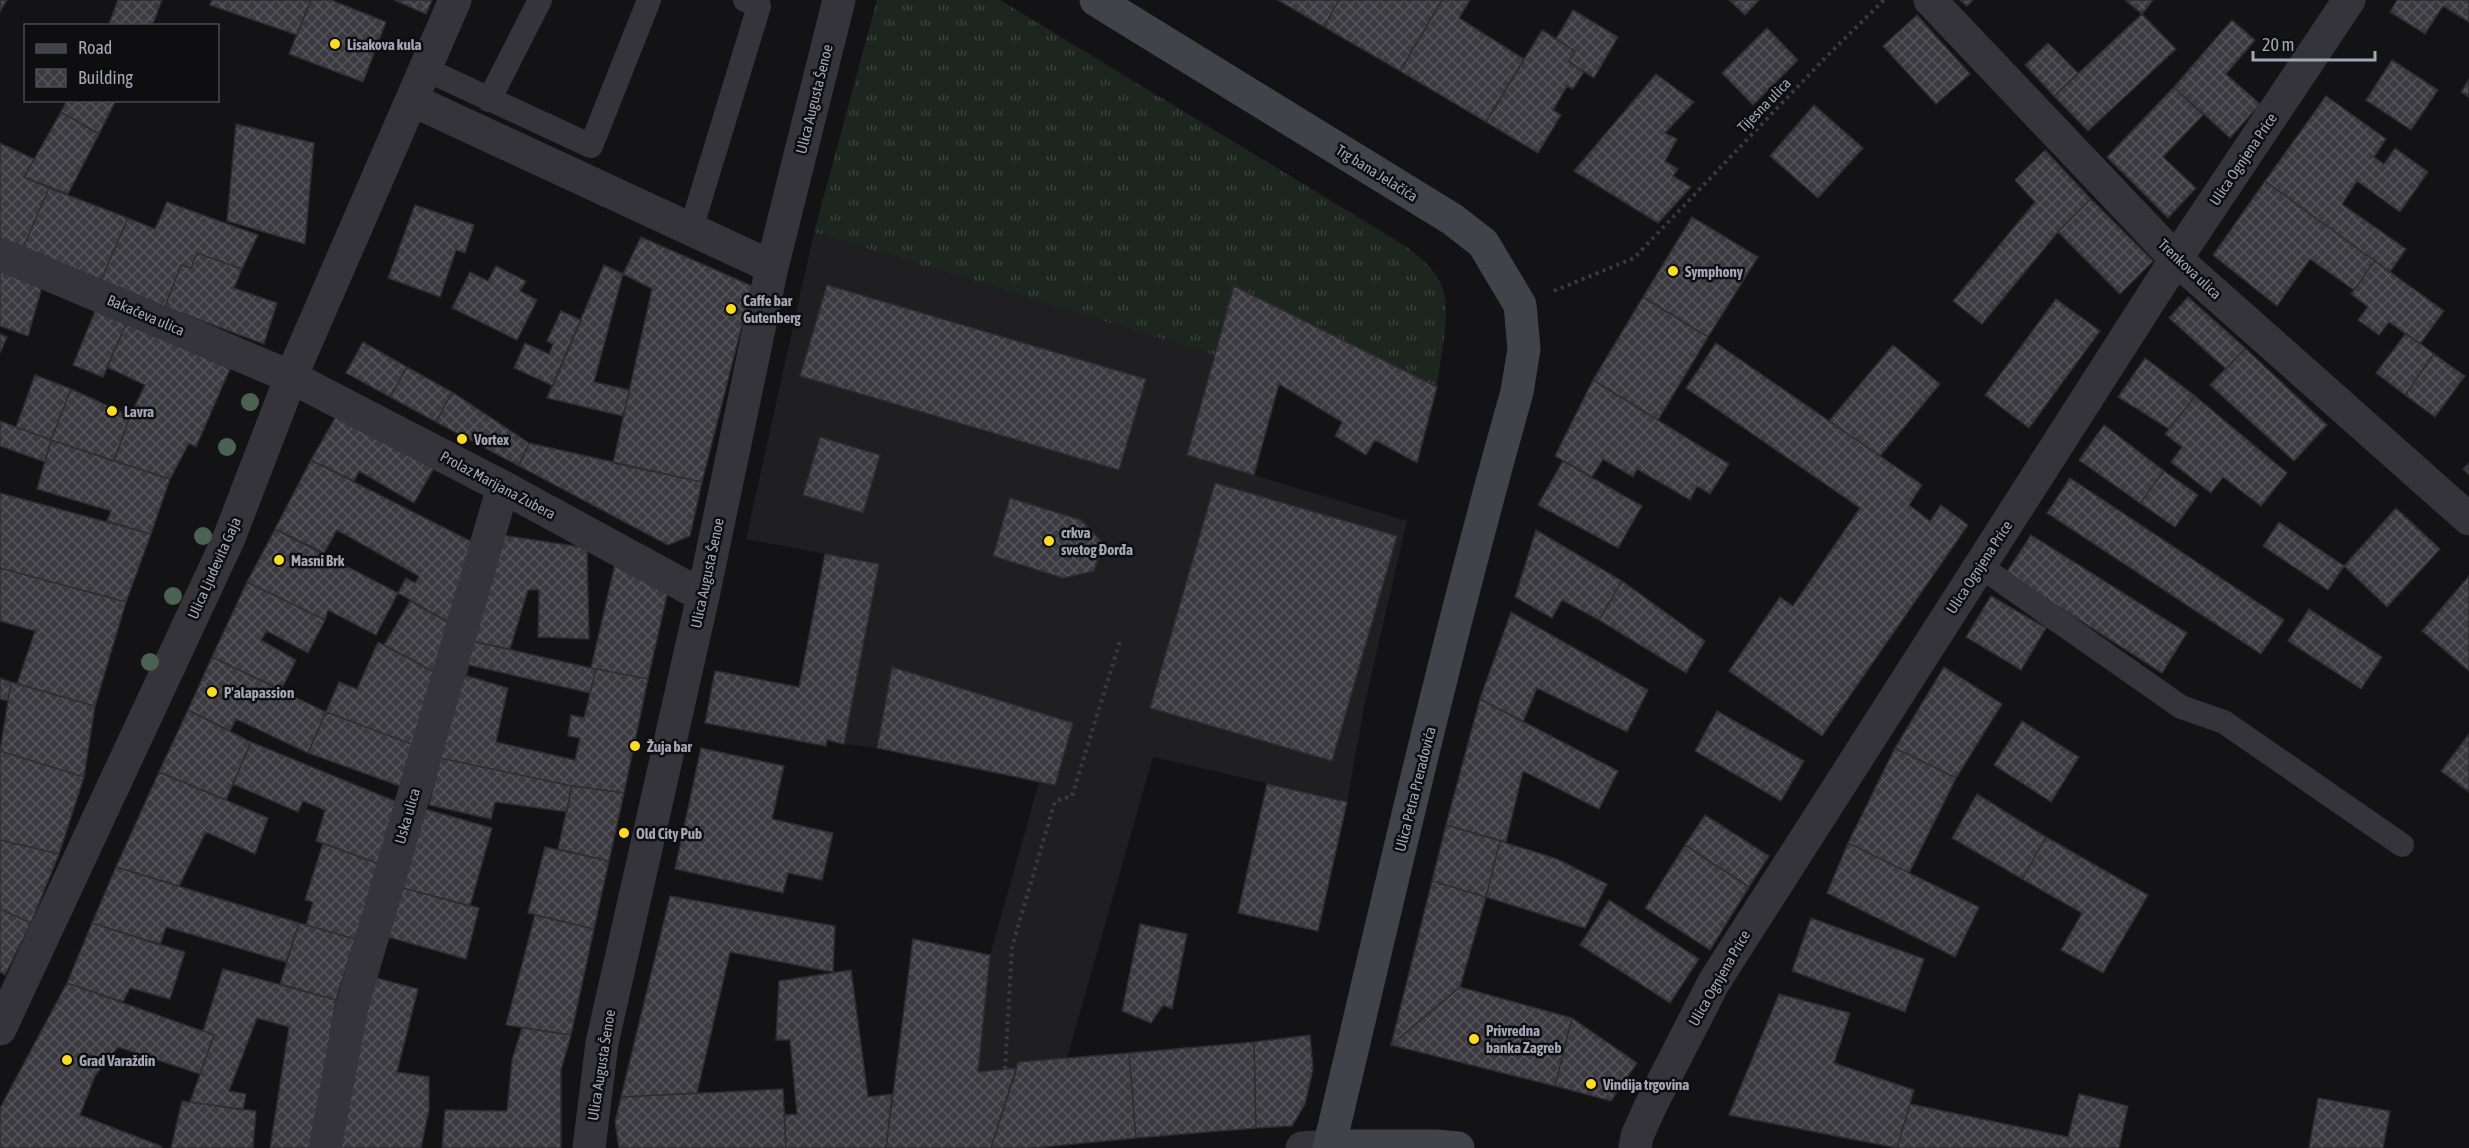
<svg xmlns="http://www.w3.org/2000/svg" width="2469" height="1148" viewBox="0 0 2469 1148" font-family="'Asap Condensed',sans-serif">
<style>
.built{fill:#1f1f22}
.grass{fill:url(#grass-tufts)}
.building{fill:url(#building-cross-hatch);stroke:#2d2d31;stroke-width:1.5}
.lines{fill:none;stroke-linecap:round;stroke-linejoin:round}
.path{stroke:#3a3a41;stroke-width:4;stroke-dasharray:3 4.5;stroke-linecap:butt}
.lane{stroke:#34343a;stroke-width:24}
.street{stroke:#34343a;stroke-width:33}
.secondary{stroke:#41424a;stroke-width:33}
.tree{fill:#4b6252}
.poi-dot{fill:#fbdc25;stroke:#0e0e10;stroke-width:2}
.labels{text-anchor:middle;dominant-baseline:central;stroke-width:5;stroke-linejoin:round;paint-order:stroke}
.poi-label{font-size:15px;font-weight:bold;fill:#a4a6b6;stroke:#0e0e10;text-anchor:start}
.street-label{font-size:15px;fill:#a4a6b6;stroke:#0e0e10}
</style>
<defs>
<pattern id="grass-tufts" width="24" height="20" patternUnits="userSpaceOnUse" patternTransform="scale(1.5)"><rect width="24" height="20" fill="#1d251f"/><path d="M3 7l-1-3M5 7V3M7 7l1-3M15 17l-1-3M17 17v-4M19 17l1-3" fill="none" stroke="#3b423d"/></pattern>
<pattern id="building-cross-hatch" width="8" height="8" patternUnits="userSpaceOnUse" patternTransform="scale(1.5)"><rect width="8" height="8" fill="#3a3a40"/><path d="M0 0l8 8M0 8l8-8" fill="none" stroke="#545459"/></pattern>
</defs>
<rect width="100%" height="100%" fill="#131315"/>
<!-- built -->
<path class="built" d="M814 232 1214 355 1187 455 1407 521 1365 702 1347 802 1153 757 1067 1058 1019 1062 1016 1068 978 1072 990 955 1039 782 877 748 844 744 878 564 746 539Z"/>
<!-- grass -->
<path class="grass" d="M877 0H1000L1404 245C1418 256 1435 268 1442 286 1452 313 1440 358 1437 387L1234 287 1214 355 814 232Z"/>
<!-- building -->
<path class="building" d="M0 0H7L0 12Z
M118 0H162L152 26H113L109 24Z
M212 0H311L297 35 210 5Z
M311 0H331L386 22 363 82 289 54Z
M394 0H432L426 14Z
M1278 0H1339L1324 27Z
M1339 0H1442L1400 71 1324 27Z
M1442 0H1470L1459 18 1524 59 1486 122 1400 71Z
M1729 0H1759L1745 15Z
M1960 0H1973L1967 6Z
M2125 0H2153L2142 14Z
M2397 0H2469V22L2443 6 2425 34 2390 12Z
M1573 10 1618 37 1594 78 1569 62 1575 51 1556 39Z
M2142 14 2176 49 2088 131 2054 96Z
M1917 15 1970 74 1936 104 1883 46Z
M2232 20 2255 40 2226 74 2260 104 2230 138 2174 87Z
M1767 28 1798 60 1753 105 1722 73Z
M1542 30 1575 51 1569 62 1584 72 1573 89 1567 86 1553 110 1561 115 1538 153 1486 122Z
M2048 43 2078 73 2054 96 2025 65Z
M2392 60 2438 90 2411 130 2366 100Z
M1656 74 1694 102 1665 133 1677 139 1665 161 1678 169 1673 176 1691 187 1658 223 1574 171Z
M2469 79V97L2461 92Z
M2174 87 2203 115 2163 157 2196 188 2168 218 2107 157Z
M2326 96 2386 139 2374 157 2384 164 2395 148 2428 172 2400 212 2357 181 2342 204 2406 249 2390 272 2265 181Z
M67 100H116L99 134 61 112Z
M1814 105 1863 148 1818 198 1770 156Z
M61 112 99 134 68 194 24 177Z
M236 124 314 143 305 244 227 221Z
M0 143 34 159 24 177 49 188 23 248 0 239Z
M2045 150 2091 199 2058 232 1982 324 1953 301 2035 202 2015 180Z
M2265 181 2375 261 2354 290 2310 259 2277 306 2213 255Z
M49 188 128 218 101 280 23 248Z
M2091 199 2153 261 2120 294 2058 232Z
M167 202 258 235 242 269 197 253 191 268 181 265 165 307 101 280 128 218 155 229Z
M415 205 474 225 465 253 456 250 440 297 388 278Z
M1692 217 1758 257 1708 337 1643 297Z
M641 237 752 286 702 482 613 463 652 289 623 274Z
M197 253 242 269 234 288 277 303 264 344 165 307 181 265 191 268Z
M2375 261 2444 311 2420 344 2389 322 2379 335 2358 320 2368 307 2351 294Z
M0 265 44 280 28 336 0 326Z
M604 265 623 274 594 382 630 390 623 416 547 398Z
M496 266 526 281 520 291 537 300 517 340 452 308 470 272 488 281Z
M827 285 1146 379 1119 470 800 376Z
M1234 286 1437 387 1417 463 1375 440 1366 455 1335 436 1342 422 1279 384 1254 475 1187 455Z
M1643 297 1708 337 1658 420 1593 380Z
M2188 297 2245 348 2226 369 2169 318Z
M2056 299 2100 331 2029 428 1985 395Z
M96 309 127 322 103 377 73 365Z
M561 311 581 320 553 386 514 368 525 343 549 354 553 344 547 341Z
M127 322 230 369 196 447 189 443 170 479 114 461 130 416 145 385 107 367Z
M2406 333 2434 354 2405 395 2376 373Z
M0 334 7 337 0 353Z
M363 342 407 367 390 397 346 373Z
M1716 343 1922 485 1909 505 1930 521 1941 505 1968 525 1822 736 1729 671 1780 597 1793 606 1860 508 1686 388Z
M1893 345 1940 384 1880 456 1829 421Z
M2245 348 2327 425 2294 461 2210 385Z
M2434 354 2465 376 2435 417 2405 395Z
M2145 358 2195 396 2169 429 2118 397Z
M407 367 452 392 436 422 390 397Z
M35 375 71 389 51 440 16 427Z
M1593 380 1729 464 1710 494 1697 486 1690 500 1637 469 1633 477 1603 459 1592 477 1555 456Z
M71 389 130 416 114 461 51 440Z
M452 392 529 443 519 466 436 422Z
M2195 396 2287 473 2261 506 2223 477 2211 493 2171 462 2182 447 2165 434Z
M338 413 434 468 414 503 359 471 354 481 311 460Z
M0 421 51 440 45 462 0 446Z
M2104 425 2164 471 2140 503 2079 460Z
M820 437 880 455 863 513 803 495Z
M51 440 170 479 151 534 107 521 111 511 37 489Z
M529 443 702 482 690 536 668 545 519 466Z
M311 460 478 545 453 625 398 593 406 578 415 583 419 576 337 530 324 553 275 529Z
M1563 461 1642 506 1618 548 1538 505Z
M2469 463V475L2463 469Z
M2164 471 2198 495 2175 527 2140 503Z
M2070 478 2284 620 2261 654 2047 513Z
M1215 483 1397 536 1332 761 1150 708Z
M0 493 151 534 126 602 0 568Z
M1010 498 1081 520 1103 543 1094 571 1063 578 993 556Z
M2396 508 2440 549 2387 607 2344 566Z
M2279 522 2344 566 2328 590 2263 546Z
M275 529 398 593 376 635 328 610 325 620 247 582Z
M1536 530 1622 581 1599 620 1562 600 1552 618 1515 597Z
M502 535 587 548 589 639 538 637 539 590H528L510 649 471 641Z
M2031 535 2187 633 2162 673 2006 573Z
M825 554 879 564 844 744 827 740 826 746 705 723 715 671 799 687Z
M616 560 668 591 648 679 591 668Z
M0 568 126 602 95 706 17 684 35 631 0 621Z
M2469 576V671L2422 631Z
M1622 581 1705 641 1686 673 1599 620Z
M247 582 325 620 308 653 267 631 261 640 296 660 281 690 212 657Z
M1991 596 2046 628 2021 670 1966 637Z
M410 601 453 625 436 673 384 645Z
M2309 609 2382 657 2361 689 2288 641Z
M1511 612 1648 690 1627 732 1537 688 1523 722 1480 699Z
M471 641 596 669 590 693 469 665 466 676 461 674Z
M378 642 436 673 414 745 326 712 339 682 357 689Z
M212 657 326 712 308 753 236 719 230 731 188 710Z
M892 667 1073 723 1055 785 877 748Z
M1944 667 2002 704 1956 778 1895 748Z
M596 669 648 679 624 793 572 786 440 758 461 674 508 688 496 742 575 760 580 738 568 736 571 715 584 718Z
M0 678 11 682 8 701 0 699Z
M11 682 95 706 84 777 0 751Z
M1480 699 1618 771 1599 809 1523 771 1506 842 1446 825Z
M188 710 251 742 226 800 159 772Z
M1717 711 1804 761 1781 801 1695 751Z
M326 712 414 745 400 786 308 753Z
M2022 721 2079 757 2051 802 1994 765Z
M2469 734V792L2441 771Z
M251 742 397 802 379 864 316 841 325 810 303 801 298 812 233 784Z
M701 748 784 766 772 819 833 833 822 880 788 873 783 893 675 869Z
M1895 748 1956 778 1909 873 1848 843Z
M0 751 84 777 59 854 0 840Z
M440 758 572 786 567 812 495 802 491 819 429 805Z
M159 772 268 818 255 854 206 832 179 886 116 867Z
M1267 784 1347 802 1318 931 1238 913Z
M572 786 624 793 609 861 558 849Z
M1977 794 2046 837 2022 879 1952 838Z
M425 809 492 828 470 906 403 888Z
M1705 815 1769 856 1749 887 1685 845Z
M1446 825 1500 841 1486 897 1432 881Z
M2046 837 2148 895 2103 973 2061 950 2082 913 2022 879Z
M0 840 59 854 31 923 0 909Z
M1500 841 1557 859 1607 884 1585 928 1486 897Z
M323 843 379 864 355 939 306 925 313 902 305 900Z
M1848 843 1979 907 1955 957 1827 893Z
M1685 845 1749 887 1710 950 1645 908Z
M545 847 609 861 594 929 528 913Z
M116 867 299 923 286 962 166 927 160 945 92 923Z
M1432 881 1486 897 1460 987 1391 1045Z
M403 888 479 908 466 959 388 937Z
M670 896 835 926 833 972 730 952 697 1093 621 1097Z
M1609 900 1699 959 1670 1003 1580 945Z
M0 909 31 923 5 975 0 972Z
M535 915 594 929 571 1035 506 1025Z
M1811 918 1924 959 1905 1012 1792 971Z
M92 923 185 952 170 999 130 988 123 1002 67 983Z
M299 923 355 939 336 1000 280 984Z
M1140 924 1187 934 1172 1009 1163 1005 1151 1023 1122 1011Z
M913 939 990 955 978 1072 1017 1068 991 1148H886Z
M223 969 336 1000 312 1148H270L289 1027 257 1018 229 1091 246 1094 243 1110 190 1102 214 1035 203 1031Z
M851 970 868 1097 892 1094 886 1148H786L784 1115 797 1114 790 1040H776L779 981Z
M373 977 418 989 397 1072 429 1077V1109L421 1148H334Z
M67 983 214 1035 200 1074 118 1047 95 1076 80 1115 161 1146V1148H0V1108Z
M1460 987 1572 1018 1555 1086 1391 1045Z
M1779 994 1850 1013 1834 1063 1914 1090 1897 1148 1729 1115Z
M1572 1018 1637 1063 1611 1101 1555 1086Z
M522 1028 571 1035 561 1070V1148H442L445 1110 507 1111 512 1060Z
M1310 1035 1313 1069 1305 1104 1292 1126 1256 1128 1254 1042Z
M1254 1042 1256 1128 1136 1138 1129 1053Z
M1129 1053 1136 1138 1034 1148H991L1018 1062Z
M783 1089 786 1148H619L615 1122 621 1097Z
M2079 1094 2128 1106 2119 1148H1897L1910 1104 2068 1137Z
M2318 1098 2390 1111 2383 1148H2309Z
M182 1101 256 1111 253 1148H171Z"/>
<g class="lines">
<!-- path -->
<path class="path" d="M1554 291 1634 258 1825 58 1884 0
M1005 1069 1012 947 1055 801 1072 796 1120 641"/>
<!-- lane -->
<path class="lane" d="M425 69 591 146 649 0
M489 100 540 0
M691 229 759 6 745 0
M1980 566 2181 707 2224 722 2402 845"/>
<!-- street -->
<path class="street" d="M1930 0 2176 259 2469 519
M412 100 772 267
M0 254 291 377 503 487 703 596
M0 1029 229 538 291 377 455 0
M325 1148 352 1007 503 487
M589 1148 602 1043 703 596 772 267 839 0
M1302 1148 1330 1146
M1635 1148 1637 1136 1650 1107 1714 982 2176 259 2349 0"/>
<!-- secondary -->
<path class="secondary" d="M1096 0 1452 219 1483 243 1520 305 1524 349 1517 392C1446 642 1389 896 1329 1148
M1330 1146H1436L1458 1148"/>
</g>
<!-- trees -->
<g class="tree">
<circle cx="250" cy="402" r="9"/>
<circle cx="227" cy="447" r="9"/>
<circle cx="203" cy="536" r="9"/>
<circle cx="173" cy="596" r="9"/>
<circle cx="150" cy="662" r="9"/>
</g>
<!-- markers -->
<g class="poi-dot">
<circle cx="335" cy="44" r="6"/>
<circle cx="1673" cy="271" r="6"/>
<circle cx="731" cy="309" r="6"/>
<circle cx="112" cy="411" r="6"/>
<circle cx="462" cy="439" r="6"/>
<circle cx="1049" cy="541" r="6"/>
<circle cx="279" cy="560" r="6"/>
<circle cx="212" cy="692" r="6"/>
<circle cx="635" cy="746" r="6"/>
<circle cx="624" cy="833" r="6"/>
<circle cx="1474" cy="1039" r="6"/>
<circle cx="67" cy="1060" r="6"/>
<circle cx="1591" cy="1084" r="6"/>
</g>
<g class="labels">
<!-- poi labels -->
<g class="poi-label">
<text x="347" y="44">Lisakova kula</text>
<text x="1685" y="271">Symphony</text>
<text x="743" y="300">Caffe bar<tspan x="743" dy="17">Gutenberg</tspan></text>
<text x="124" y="411">Lavra</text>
<text x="474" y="439">Vortex</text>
<text x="1061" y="532">crkva<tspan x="1061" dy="17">svetog Đorđa</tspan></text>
<text x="291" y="560">Masni Brk</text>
<text x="224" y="692">P'alapassion</text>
<text x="647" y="746">Žuja bar</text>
<text x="636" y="833">Old City Pub</text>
<text x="1486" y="1030">Privredna<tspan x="1486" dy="17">banka Zagreb</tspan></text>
<text x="79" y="1060">Grad Varaždin</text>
<text x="1603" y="1084">Vindija trgovina</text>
</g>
<!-- street labels -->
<g class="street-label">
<text transform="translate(814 99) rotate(-76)">Ulica Augusta Šenoe</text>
<text transform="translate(1764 105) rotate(-46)">Tijesna ulica</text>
<text transform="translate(2243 159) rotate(-56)">Ulica Ognjena Price</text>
<text transform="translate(1377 173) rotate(32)">Trg bana Jelačića</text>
<text transform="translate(2190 269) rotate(43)">Trenkova ulica</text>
<text transform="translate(146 315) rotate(23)">Bakačeva ulica</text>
<text transform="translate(498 485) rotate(28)">Prolaz Marijana Zubera</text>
<text transform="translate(1979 567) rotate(-57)">Ulica Ognjena Price</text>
<text transform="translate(214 568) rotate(-66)">Ulica Ljudevita Gaja</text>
<text transform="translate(707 573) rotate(-78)">Ulica Augusta Šenoe</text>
<text transform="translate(1415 789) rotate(-76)">Ulica Petra Preradovića</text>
<text transform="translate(407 816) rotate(-74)">Uska ulica</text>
<text transform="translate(1719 978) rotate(-60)">Ulica Ognjena Price</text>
<text transform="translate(601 1065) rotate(-81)">Ulica Augusta Šenoe</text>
</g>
</g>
<!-- legend -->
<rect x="24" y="24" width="195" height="78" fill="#0e0e10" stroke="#4a4b52" stroke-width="1.5"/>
<rect x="36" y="44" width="30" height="9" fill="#41424a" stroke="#4a4b52" stroke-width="1.5"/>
<text x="78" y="54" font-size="18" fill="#a4a6b6">Road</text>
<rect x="36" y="69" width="30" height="18" fill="url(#building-cross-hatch)" stroke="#4a4b52" stroke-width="1.5"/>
<text x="78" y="84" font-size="18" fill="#a4a6b6">Building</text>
<!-- scale -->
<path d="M2253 51v9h122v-9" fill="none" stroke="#a4a6b6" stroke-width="3"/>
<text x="2262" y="51" font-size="18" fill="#a4a6b6" stroke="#0e0e10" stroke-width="4.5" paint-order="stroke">20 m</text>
</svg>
